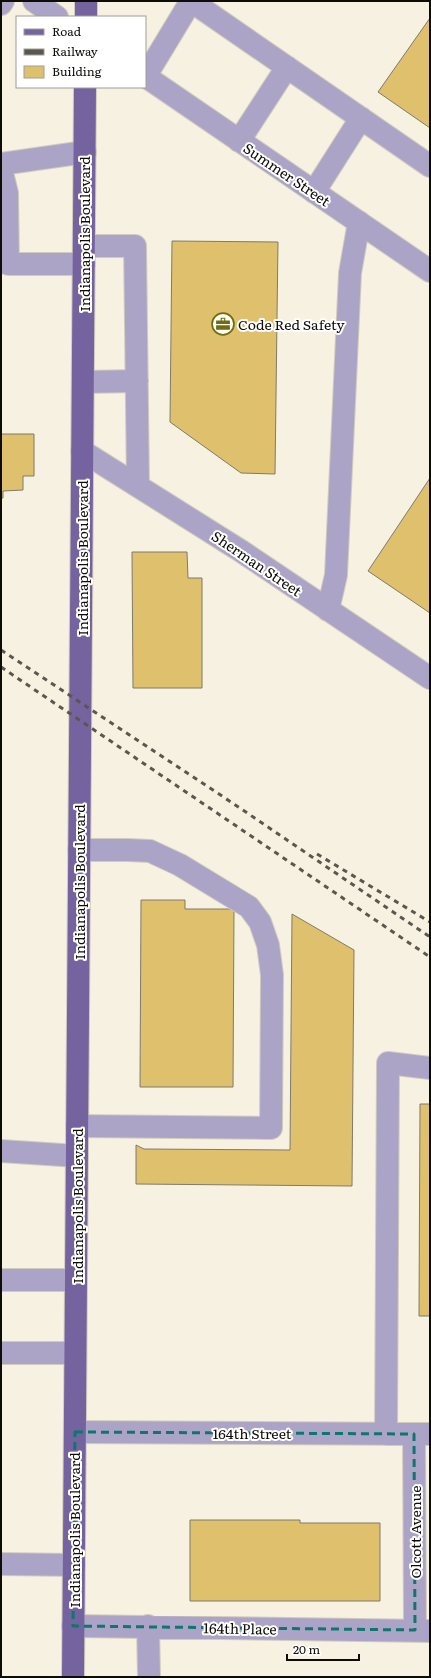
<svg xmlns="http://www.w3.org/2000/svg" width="431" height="1678" viewBox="0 0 431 1678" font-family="Literata,serif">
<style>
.building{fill:#dfc06c;stroke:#7f7a6b}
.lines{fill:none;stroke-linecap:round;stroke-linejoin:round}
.minor-casing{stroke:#d2ccbe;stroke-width:24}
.major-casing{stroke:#d2ccbe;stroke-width:24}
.minor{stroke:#aca4c7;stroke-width:22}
.major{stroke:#74639f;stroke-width:22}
.rail{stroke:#5a574e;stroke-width:3;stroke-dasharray:5 5;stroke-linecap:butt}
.marked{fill:none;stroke:#0f766e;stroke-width:3;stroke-dasharray:8 5;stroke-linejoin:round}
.labels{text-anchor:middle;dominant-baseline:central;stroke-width:4;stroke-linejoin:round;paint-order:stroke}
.street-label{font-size:14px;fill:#0e0c07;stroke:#fff}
.poi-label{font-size:14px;fill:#0e0c07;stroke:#fff;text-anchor:start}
</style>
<rect width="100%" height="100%" fill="#f7f1e1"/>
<!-- building -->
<path class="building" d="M430 18V128L378 92Z
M172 241 278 242 275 474 241 473 170 422Z
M1 434H34V476H23V490L3 491V498H1Z
M430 478V613L368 571Z
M132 552H187L188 578H202V688H133Z
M141 900H185V909H234L233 1087H140Z
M292 914 354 950 352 1186 136 1184V1145L144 1149 290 1150Z
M420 1104H430V1316H419Z
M190 1520H300V1523H380V1601H190Z"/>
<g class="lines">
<!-- minor casing -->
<g class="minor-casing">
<path id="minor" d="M34 1 57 17
M191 1 430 166
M1 4 3 1
M145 76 430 271
M145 77 191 1
M239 141 287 67
M1 164 85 152
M1 169 7 193 8 264H84
M314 192 361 118
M84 246H135L138 485
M83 382 137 381
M82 451 241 551 430 678
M328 610 336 575 350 273 359 222
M77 1126 271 1128 272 975 268 945 260 922 249 907 180 865 150 851 128 850H79
M1 1151 77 1156
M1 1280H76
M1 1353H75
M75 1432 430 1434
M386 1434 388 1063 430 1068
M414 1434 415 1630
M1 1564 74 1565
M73 1626 430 1631
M148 1626 149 1677"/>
</g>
<!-- major casing -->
<g class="major-casing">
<path id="major" d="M86 17V1
M73 1677 85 87"/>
</g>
<!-- minor -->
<use href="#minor" class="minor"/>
<!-- major -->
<use href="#major" class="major"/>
<!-- rail -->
<path class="rail" d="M1 650 234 804 430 937
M1 667 430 957
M317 854 430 922"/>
</g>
<!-- marked area -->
<path class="marked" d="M75 1432 414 1434 415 1630 73 1626Z"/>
<!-- icons -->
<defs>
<g id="office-ring" transform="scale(1.15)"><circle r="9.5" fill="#fff" stroke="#726d0a" stroke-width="1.5"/><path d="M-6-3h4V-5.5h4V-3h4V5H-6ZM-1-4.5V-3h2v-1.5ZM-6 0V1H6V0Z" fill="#726d0a"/></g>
</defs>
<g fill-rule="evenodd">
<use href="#office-ring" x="223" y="324"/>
</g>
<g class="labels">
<!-- street labels -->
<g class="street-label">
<text transform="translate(287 174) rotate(34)">Summer Street</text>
<text transform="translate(84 234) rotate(-90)">Indianapolis Boulevard</text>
<text transform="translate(82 558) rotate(-90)">Indianapolis Boulevard</text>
<text transform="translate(257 563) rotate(34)">Sherman Street</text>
<text transform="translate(79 882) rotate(-90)">Indianapolis Boulevard</text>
<text transform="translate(77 1206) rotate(-90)">Indianapolis Boulevard</text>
<text x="252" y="1433">164th Street</text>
<text transform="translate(74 1530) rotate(-90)">Indianapolis Boulevard</text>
<text transform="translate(415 1532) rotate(-90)">Olcott Avenue</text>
<text transform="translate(240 1628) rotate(1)">164th Place</text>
</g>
<!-- poi labels -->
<g class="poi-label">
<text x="238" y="324">Code Red Safety</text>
</g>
</g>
<!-- border -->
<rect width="431" height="1678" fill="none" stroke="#0e0c07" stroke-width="4"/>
<!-- legend -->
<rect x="16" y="16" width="130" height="72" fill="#ffffff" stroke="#9f9e9c"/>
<rect x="24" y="29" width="20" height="6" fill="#74639f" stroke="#9f9e9c"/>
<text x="52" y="36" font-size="12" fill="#0e0c07">Road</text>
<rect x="24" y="49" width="20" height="6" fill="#5a574e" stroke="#9f9e9c"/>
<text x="52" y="56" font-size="12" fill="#0e0c07">Railway</text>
<rect x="24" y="66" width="20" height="12" fill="#dfc06c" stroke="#9f9e9c"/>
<text x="52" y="76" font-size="12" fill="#0e0c07">Building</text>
<!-- scale -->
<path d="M287 1654v6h72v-6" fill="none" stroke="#0e0c07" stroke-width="2"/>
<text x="293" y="1654" font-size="12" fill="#0e0c07" stroke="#ffffff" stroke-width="3" paint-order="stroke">20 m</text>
</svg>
